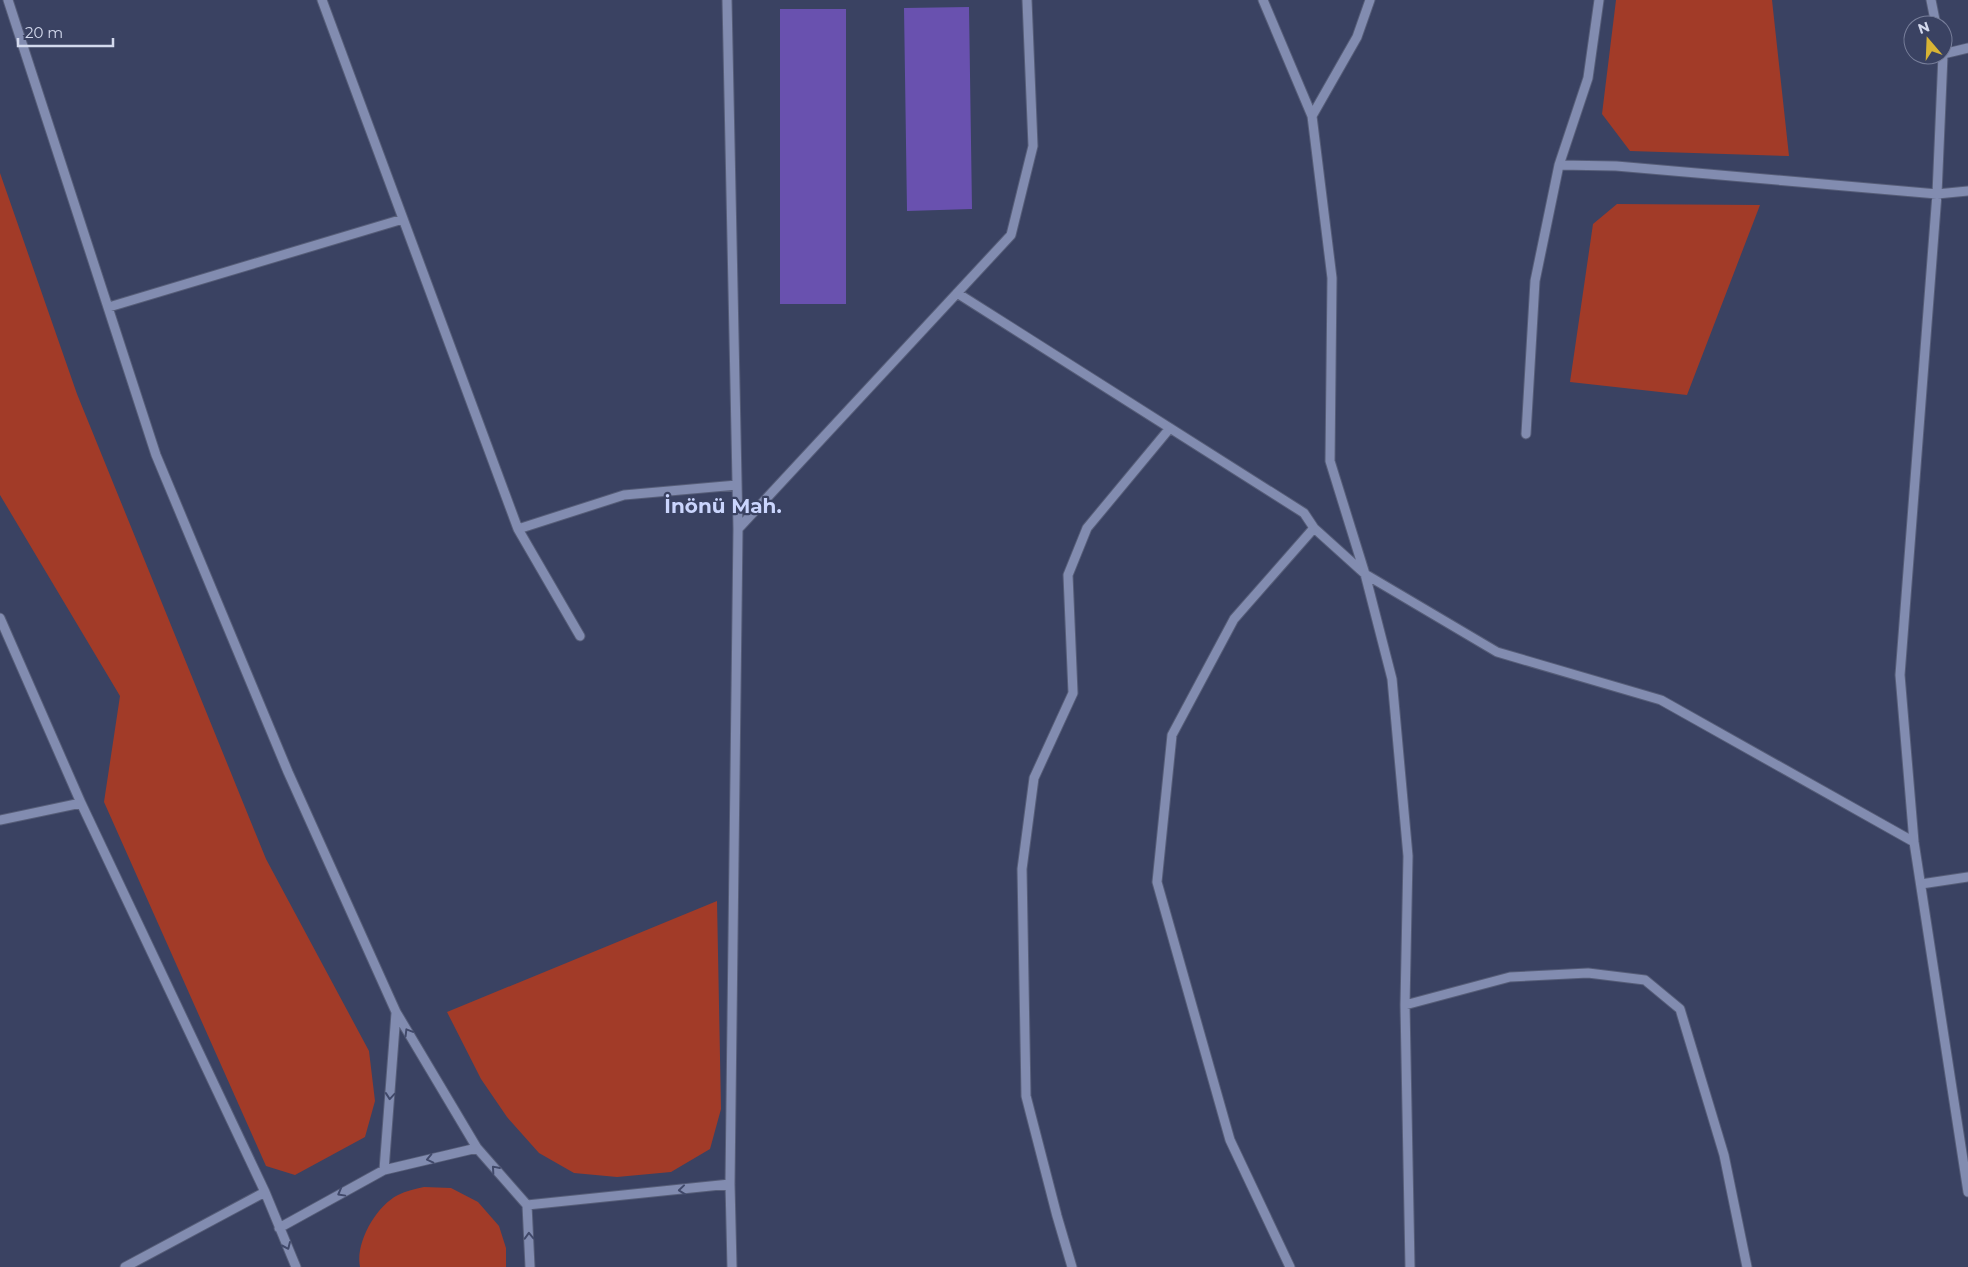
<svg xmlns="http://www.w3.org/2000/svg" width="1968" height="1267" viewBox="0 0 1968 1267" font-family="Montserrat,sans-serif">
<style>
.green{fill:#a23b28}
.building{fill:#6951af}
.lines{fill:none;stroke-linecap:round;stroke-linejoin:round}
.minor-casing{stroke:#565d78;stroke-width:11}
.minor{stroke:#828cb0;stroke-width:9}
.oneway{stroke:#41496a}
.labels{text-anchor:middle;dominant-baseline:central;stroke-width:4.5;stroke-linejoin:round;paint-order:stroke}
.district-label{font-size:20px;font-weight:bold;fill:#cad5fd;stroke:#3a4262}
</style>
<rect width="100%" height="100%" fill="#3a4262"/>
<!-- green -->
<path class="green" d="M1616 0H1772L1789 156 1630 151 1602 114Z
M0 173 77 394 266 859 369 1051 375 1101 365 1137 295 1175 266 1166 104 802 120 696 0 495Z
M1617 204 1760 205 1687 395 1570 382 1593 224Z
M717 901 721 1109 710 1149 671 1172 617 1177 574 1173 539 1153 507 1117 481 1079 447 1012Z
M424 1187 451 1188 478 1202 499 1226 506 1248V1267H360C355 1243 376 1206 398 1195 406 1191 415 1189 424 1187Z"/>
<!-- building -->
<path class="building" d="M969 7 972 209 907 211 904 8Z
M780 9H846V304H780Z"/>
<g class="lines">
<!-- minor casing -->
<g class="minor-casing">
<path id="minor" d="M8 0 156 455 288 772 396 1012 477 1148 527 1205 530 1267
M322 0 518 529 580 636
M727 0 738 529 730 1184 732 1267
M1263 0 1312 116 1332 278 1330 461 1365 574 1392 679 1408 856 1405 1005 1410 1267
M1599 0 1588 78 1559 165 1616 166 1937 194 1968 191
M1931 0 1936 25
M1943 54 1968 48
M1943 55 1937 194 1900 675 1914 842 1968 1192
M1312 116 1357 37 1370 0
M957 293 1304 513 1314 528 1365 574 1497 652 1661 700 1914 842
M109 307 403 219
M1526 434 1535 281 1559 165
M518 529 624 495 737 485
M738 529 1011 235 1033 146 1027 0
M0 618 81 803 265 1192 296 1267
M0 820 81 803
M1921 884 1968 877
M1405 1005 1510 977 1588 973 1645 980 1680 1009 1724 1155 1747 1267
M384 1170 396 1013
M527 1205 730 1184
M279 1228 384 1170 477 1148
M125 1267 265 1192
M1072 1267 1057 1216 1026 1096 1022 869 1034 778 1073 693 1068 575 1087 528 1170 428
M1290 1267 1230 1140 1157 882 1172 735 1234 619 1314 528"/>
</g>
<!-- minor -->
<use href="#minor" class="minor"/>
</g>
<!-- one-way arrows -->
<defs><path id="oneway-chevron" d="M-2-3.5L2.5 0L-2 3.5" fill="none" stroke-width="1.6" stroke-linecap="round" stroke-linejoin="round" transform="scale(1.25)"/></defs>
<g class="oneway">
<use href="#oneway-chevron" transform="translate(408 1032) rotate(-121)"/>
<use href="#oneway-chevron" transform="translate(390 1096) rotate(95)"/>
<use href="#oneway-chevron" transform="translate(430 1159) rotate(167)"/>
<use href="#oneway-chevron" transform="translate(495 1169) rotate(-131)"/>
<use href="#oneway-chevron" transform="translate(682 1190) rotate(174)"/>
<use href="#oneway-chevron" transform="translate(341 1193) rotate(151)"/>
<use href="#oneway-chevron" transform="translate(529 1236) rotate(-92)"/>
<use href="#oneway-chevron" transform="translate(287 1246) rotate(66)"/>
</g>
<g class="labels">
<!-- district labels -->
<g class="district-label">
<text x="723" y="506">İnönü Mah.</text>
</g>
</g>
<!-- north arrow -->
<g transform="translate(1928 40) rotate(341)"><circle r="24" fill="#3a4262" stroke="#777e9a"/>
<path d="M0-4L9 19L0 12L-9 19Z" fill="#d8b434"/>
<text y="-8" font-size="14" font-weight="bold" text-anchor="middle" fill="#d3d9ed">N</text>
</g>
<!-- scale -->
<path d="M18 38v8h95v-8" fill="none" stroke="#d3d9ed" stroke-width="2.5"/>
<text x="25" y="38" font-size="15" fill="#d3d9ed" stroke="#3a4262" stroke-width="4" paint-order="stroke">20 m</text>
</svg>
